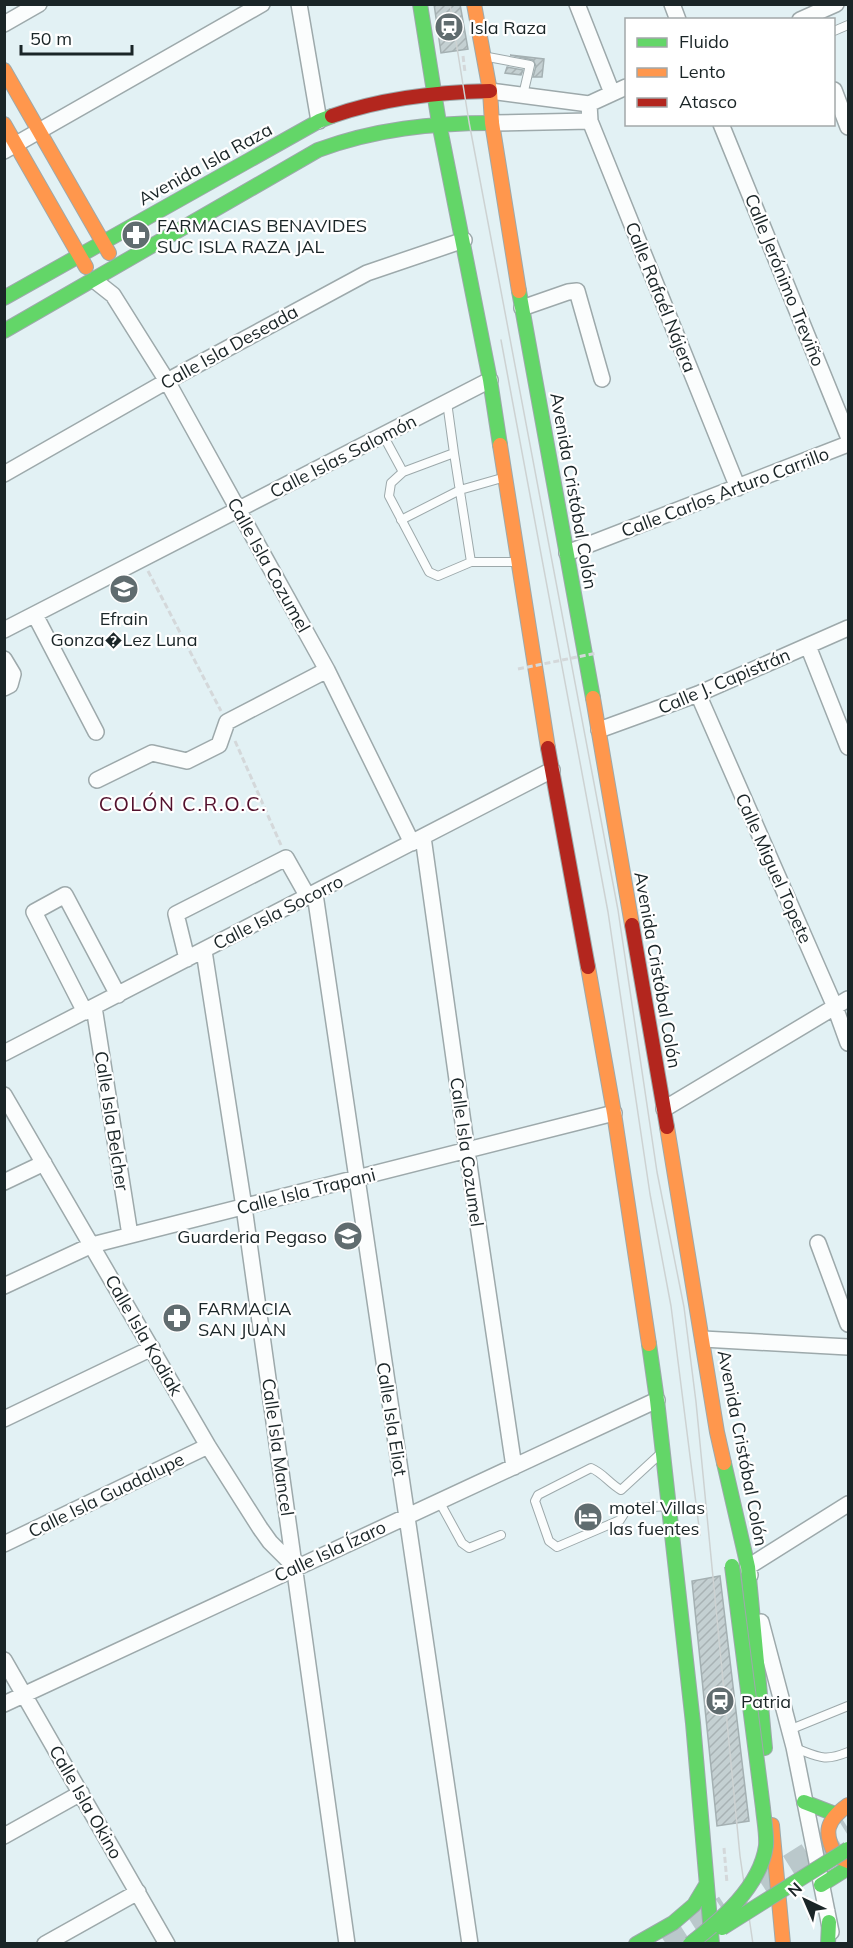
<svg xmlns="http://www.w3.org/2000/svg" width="853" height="1948" viewBox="0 0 853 1948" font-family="Mulish,sans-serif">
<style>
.building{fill:url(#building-hatch);stroke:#a4b0b2;stroke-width:1.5}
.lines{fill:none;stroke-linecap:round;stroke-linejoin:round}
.primary-tunnel{stroke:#bac8cb;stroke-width:22;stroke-dasharray:22 11;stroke-linecap:butt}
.lane-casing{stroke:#9da9ab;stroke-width:10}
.street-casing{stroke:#9da9ab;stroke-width:18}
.fast-casing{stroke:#9da9ab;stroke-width:16}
.slow-casing{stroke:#9da9ab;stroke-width:16}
.jam-casing{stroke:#9da9ab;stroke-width:16}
.path{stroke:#d4d8da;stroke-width:3;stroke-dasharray:6 3;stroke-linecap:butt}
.lane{stroke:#fbfdfd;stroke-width:8}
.street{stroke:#fbfdfd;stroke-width:15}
.fast{stroke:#63d668;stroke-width:14}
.slow{stroke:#ff974d;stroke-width:14}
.jam{stroke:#b3261e;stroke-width:14}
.tram{stroke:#cdd2d2;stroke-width:1.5}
.fast-bridge-casing{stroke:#9da9ab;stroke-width:16;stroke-linecap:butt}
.path-bridge{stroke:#d4d8da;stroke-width:3;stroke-dasharray:6 3;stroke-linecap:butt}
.fast-bridge{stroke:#63d668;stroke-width:14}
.labels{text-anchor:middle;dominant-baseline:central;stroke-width:4.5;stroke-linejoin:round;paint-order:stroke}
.poi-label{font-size:18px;fill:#1a2527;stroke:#fff;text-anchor:start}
.street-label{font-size:18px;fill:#1a2527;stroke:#fff}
.neighbourhood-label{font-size:20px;letter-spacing:1.5px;fill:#53112d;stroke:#fff}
</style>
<defs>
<pattern id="building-hatch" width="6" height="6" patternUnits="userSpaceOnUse" patternTransform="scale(1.5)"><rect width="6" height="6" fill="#c4d0d2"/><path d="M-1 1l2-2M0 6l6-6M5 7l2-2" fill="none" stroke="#a8b2b4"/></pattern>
</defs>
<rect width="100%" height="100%" fill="#e2f1f4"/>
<!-- building -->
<path class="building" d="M434 4H460L468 49 441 53Z
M510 55 544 59 542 77H533L536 66 533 60Z
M507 67 523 70 521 75 505 73Z
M720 1576 749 1821 717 1826 692 1581Z"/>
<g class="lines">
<!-- primary-tunnel -->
<path class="primary-tunnel" d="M761 1883 848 1828
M666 1944 725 1906"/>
<!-- lane casing -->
<g class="lane-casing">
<path id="lane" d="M834 31 848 25
M488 57 530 65 523 95
M383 435 403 472 454 453 447 402
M403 472 391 483 389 496 429 572 438 576 471 562 454 453
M401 520 460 490 502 478
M471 562H515
M659 1455 621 1490C610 1484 603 1473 591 1468L538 1495 535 1501 549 1541 557 1547 620 1520 627 1509 667 1506
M439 1501 462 1543 469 1548 501 1535
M789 1730 848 1706
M795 1748C819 1757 824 1762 848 1752"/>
</g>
<!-- street casing -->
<g class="street-casing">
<path id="street" d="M299 4 319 121
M577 4 612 93
M672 4 678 20
M800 20 836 4
M4 24 39 4
M834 90 848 127
M490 91 589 104 626 87
M589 104 590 121 738 488
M492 123 590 121
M721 124 848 436
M4 151 262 4
M94 280 113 295 167 381 327 670 412 843
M522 308 568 292 577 291 602 379
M4 474 167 381 367 273 464 240
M567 553 848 444
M35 615 96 732
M4 630 490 380
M808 646 848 747
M4 659 13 674 10 685 4 688
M698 694 835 1007 848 1043
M599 730 698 694 848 628
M97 780 152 753 187 761 219 745 227 722 327 670
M423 837 467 1151 514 1467
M315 894 470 1944
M204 951 244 1207 347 1944
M187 959 176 914 286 858 308 897
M94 1007 130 1235
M85 1012 34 912 65 895 118 995
M4 1053 552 770
M4 1095 208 1446 260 1528 270 1542 295 1567
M664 1109 848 999
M4 1182 44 1163
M818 1243 848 1324
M4 1286 92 1245 614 1113
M703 1339 848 1347
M4 1419 152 1348
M4 1544 208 1446
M750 1575 748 1567 848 1504
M761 1622 794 1747 831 1932
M4 1660 167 1944
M4 1704 657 1400
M4 1836 81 1793
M45 1944 138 1892"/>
</g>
<!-- fast casing -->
<g class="fast-casing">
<path id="fast" d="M420 4 439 123 490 380 500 445
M519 291 593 698
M4 298 319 121 332 116
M4 331 318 150C375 129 432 123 492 123
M649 1344 657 1400 693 1723 712 1944
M724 1463 748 1567 765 1748
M804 1802 835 1814
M821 1885 848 1868
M636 1944 673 1923 694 1905 706 1885
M828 1944 829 1922"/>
</g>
<!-- slow casing -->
<g class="slow-casing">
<path id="slow" d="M474 4 490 91 492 123 519 291
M4 70 109 253
M4 124 86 267
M500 445 548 748
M593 698 632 925
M588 967 614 1113 649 1344
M667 1127 717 1432 724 1463
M848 1805C826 1821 823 1832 836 1856L848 1861
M772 1825 783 1944"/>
</g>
<!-- jam casing -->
<g class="jam-casing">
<path id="jam" d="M332 116C383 98 436 92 490 91
M548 748 588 967
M632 925 667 1127"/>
</g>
<!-- path -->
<path class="path" d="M463 56 465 72
M148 571 221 711
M235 741 281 845
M724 1848 727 1883
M806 1896 810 1922"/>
<!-- lane -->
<use href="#lane" class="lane"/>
<!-- street -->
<use href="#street" class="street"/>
<!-- fast -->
<use href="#fast" class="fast"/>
<!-- slow -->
<use href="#slow" class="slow"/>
<!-- jam -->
<use href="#jam" class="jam"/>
<!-- tram -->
<path class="tram" d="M450 4 469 122 618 910 657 1172 684 1307 696 1402 740 1856 753 1944
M501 340 608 912 650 1194 671 1306 700 1535"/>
<!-- fast-bridge casing -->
<g class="fast-bridge-casing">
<path id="fast-bridge" d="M722 1928 848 1849
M690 1944C721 1920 760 1887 766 1846 767 1834 764 1820 763 1808L732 1566"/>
</g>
<!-- path-bridge -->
<path class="path-bridge" d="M518 669 597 653"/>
<!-- fast-bridge -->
<use href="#fast-bridge" class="fast-bridge"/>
</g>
<!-- icons -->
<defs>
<g id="station-disc" transform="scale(1.5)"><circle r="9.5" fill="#606c6f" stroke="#fff"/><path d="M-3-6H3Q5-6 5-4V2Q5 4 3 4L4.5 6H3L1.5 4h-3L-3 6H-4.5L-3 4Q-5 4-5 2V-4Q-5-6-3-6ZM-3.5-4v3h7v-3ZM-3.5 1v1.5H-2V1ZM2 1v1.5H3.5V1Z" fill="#fff"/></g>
<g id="pharmacy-disc" transform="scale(1.5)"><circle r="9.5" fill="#606c6f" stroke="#fff"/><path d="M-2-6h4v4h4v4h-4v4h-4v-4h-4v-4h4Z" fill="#fff"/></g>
<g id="school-disc" transform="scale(1.5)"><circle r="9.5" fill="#606c6f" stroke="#fff"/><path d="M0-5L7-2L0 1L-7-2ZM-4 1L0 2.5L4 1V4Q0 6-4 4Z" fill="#fff"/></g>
<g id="hotel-disc" transform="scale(1.5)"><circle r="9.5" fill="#606c6f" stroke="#fff"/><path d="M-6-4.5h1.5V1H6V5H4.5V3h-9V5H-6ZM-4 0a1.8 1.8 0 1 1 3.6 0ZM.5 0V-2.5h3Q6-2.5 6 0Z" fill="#fff"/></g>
</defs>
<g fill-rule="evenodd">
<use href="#station-disc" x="449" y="27"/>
<use href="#pharmacy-disc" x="136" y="235"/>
<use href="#school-disc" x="124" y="589"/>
<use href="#school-disc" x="348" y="1236"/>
<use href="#pharmacy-disc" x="177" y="1318"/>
<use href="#hotel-disc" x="588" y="1517"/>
<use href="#station-disc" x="720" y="1701"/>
</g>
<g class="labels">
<!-- poi labels -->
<g class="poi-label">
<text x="470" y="27">Isla Raza</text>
<text x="157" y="225">FARMACIAS BENAVIDES<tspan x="157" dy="21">SUC ISLA RAZA JAL</tspan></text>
<text x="124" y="618" text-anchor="middle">Efrain<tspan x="124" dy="21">Gonza�Lez Luna</tspan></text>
<text x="327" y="1236" text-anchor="end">Guarderia Pegaso</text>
<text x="198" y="1308">FARMACIA<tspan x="198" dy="21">SAN JUAN</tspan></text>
<text x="609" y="1507">motel Villas<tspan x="609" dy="21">las fuentes</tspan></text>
<text x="741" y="1701">Patria</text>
</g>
<!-- street labels -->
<g class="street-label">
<text transform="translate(205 164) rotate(-29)">Avenida Isla Raza</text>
<text transform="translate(785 280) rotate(68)">Calle Jerónimo Treviño</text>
<text transform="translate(661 297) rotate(68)">Calle Rafaél Nájera</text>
<text transform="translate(229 347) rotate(-29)">Calle Isla Deseada</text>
<text transform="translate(343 456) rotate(-27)">Calle Islas Salomón</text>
<text transform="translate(574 491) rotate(80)">Avenida Cristóbal Colón</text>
<text transform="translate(725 492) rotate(-21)">Calle Carlos Arturo Carrillo</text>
<text transform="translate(269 565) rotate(61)">Calle Isla Cozumel</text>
<text transform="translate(724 681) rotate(-23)">Calle J. Capistrán</text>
<text transform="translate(774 868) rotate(66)">Calle Miguel Topete</text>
<text transform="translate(278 912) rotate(-27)">Calle Isla Socorro</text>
<text transform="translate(658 970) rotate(80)">Avenida Cristóbal Colón</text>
<text transform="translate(112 1121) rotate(81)">Calle Isla Belcher</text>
<text transform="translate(467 1152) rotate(82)">Calle Isla Cozumel</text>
<text transform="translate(306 1191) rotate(-14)">Calle Isla Trapani</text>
<text transform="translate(144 1335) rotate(60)">Calle Isla Kodiak</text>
<text transform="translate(392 1419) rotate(81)">Calle Isla Eliot</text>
<text transform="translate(278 1447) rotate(82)">Calle Isla Mancel</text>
<text transform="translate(743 1448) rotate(79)">Avenida Cristóbal Colón</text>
<text transform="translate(106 1495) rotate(-26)">Calle Isla Guadalupe</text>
<text transform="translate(330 1551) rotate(-25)">Calle Isla Ízaro</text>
<text transform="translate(86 1802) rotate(60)">Calle Isla Okino</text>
</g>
<!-- neighbourhood labels -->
<g class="neighbourhood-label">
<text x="183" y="803">COLÓN C.R.O.C.</text>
</g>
</g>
<!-- border -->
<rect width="853" height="1948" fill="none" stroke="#1a2527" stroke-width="12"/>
<!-- legend -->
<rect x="625" y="18" width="210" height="108" fill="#ffffff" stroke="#a3a8a9" stroke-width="1.5"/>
<rect x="637" y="38" width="30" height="9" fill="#63d668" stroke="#a3a8a9" stroke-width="1.5"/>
<text x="679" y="48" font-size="18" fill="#1a2527">Fluido</text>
<rect x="637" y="68" width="30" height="9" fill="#ff974d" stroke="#a3a8a9" stroke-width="1.5"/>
<text x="679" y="78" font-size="18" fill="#1a2527">Lento</text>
<rect x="637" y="98" width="30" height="9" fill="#b3261e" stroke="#a3a8a9" stroke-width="1.5"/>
<text x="679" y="108" font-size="18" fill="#1a2527">Atasco</text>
<!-- north arrow -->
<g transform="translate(805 1900) rotate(316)" stroke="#ffffff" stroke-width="4.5" paint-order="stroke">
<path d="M0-4.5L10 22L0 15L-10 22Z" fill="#1a2527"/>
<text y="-9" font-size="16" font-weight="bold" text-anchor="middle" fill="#1a2527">N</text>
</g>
<!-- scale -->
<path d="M21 45v9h111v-9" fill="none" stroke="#1a2527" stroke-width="3"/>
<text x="30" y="45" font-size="18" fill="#1a2527" stroke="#ffffff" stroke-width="4.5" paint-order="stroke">50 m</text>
</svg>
